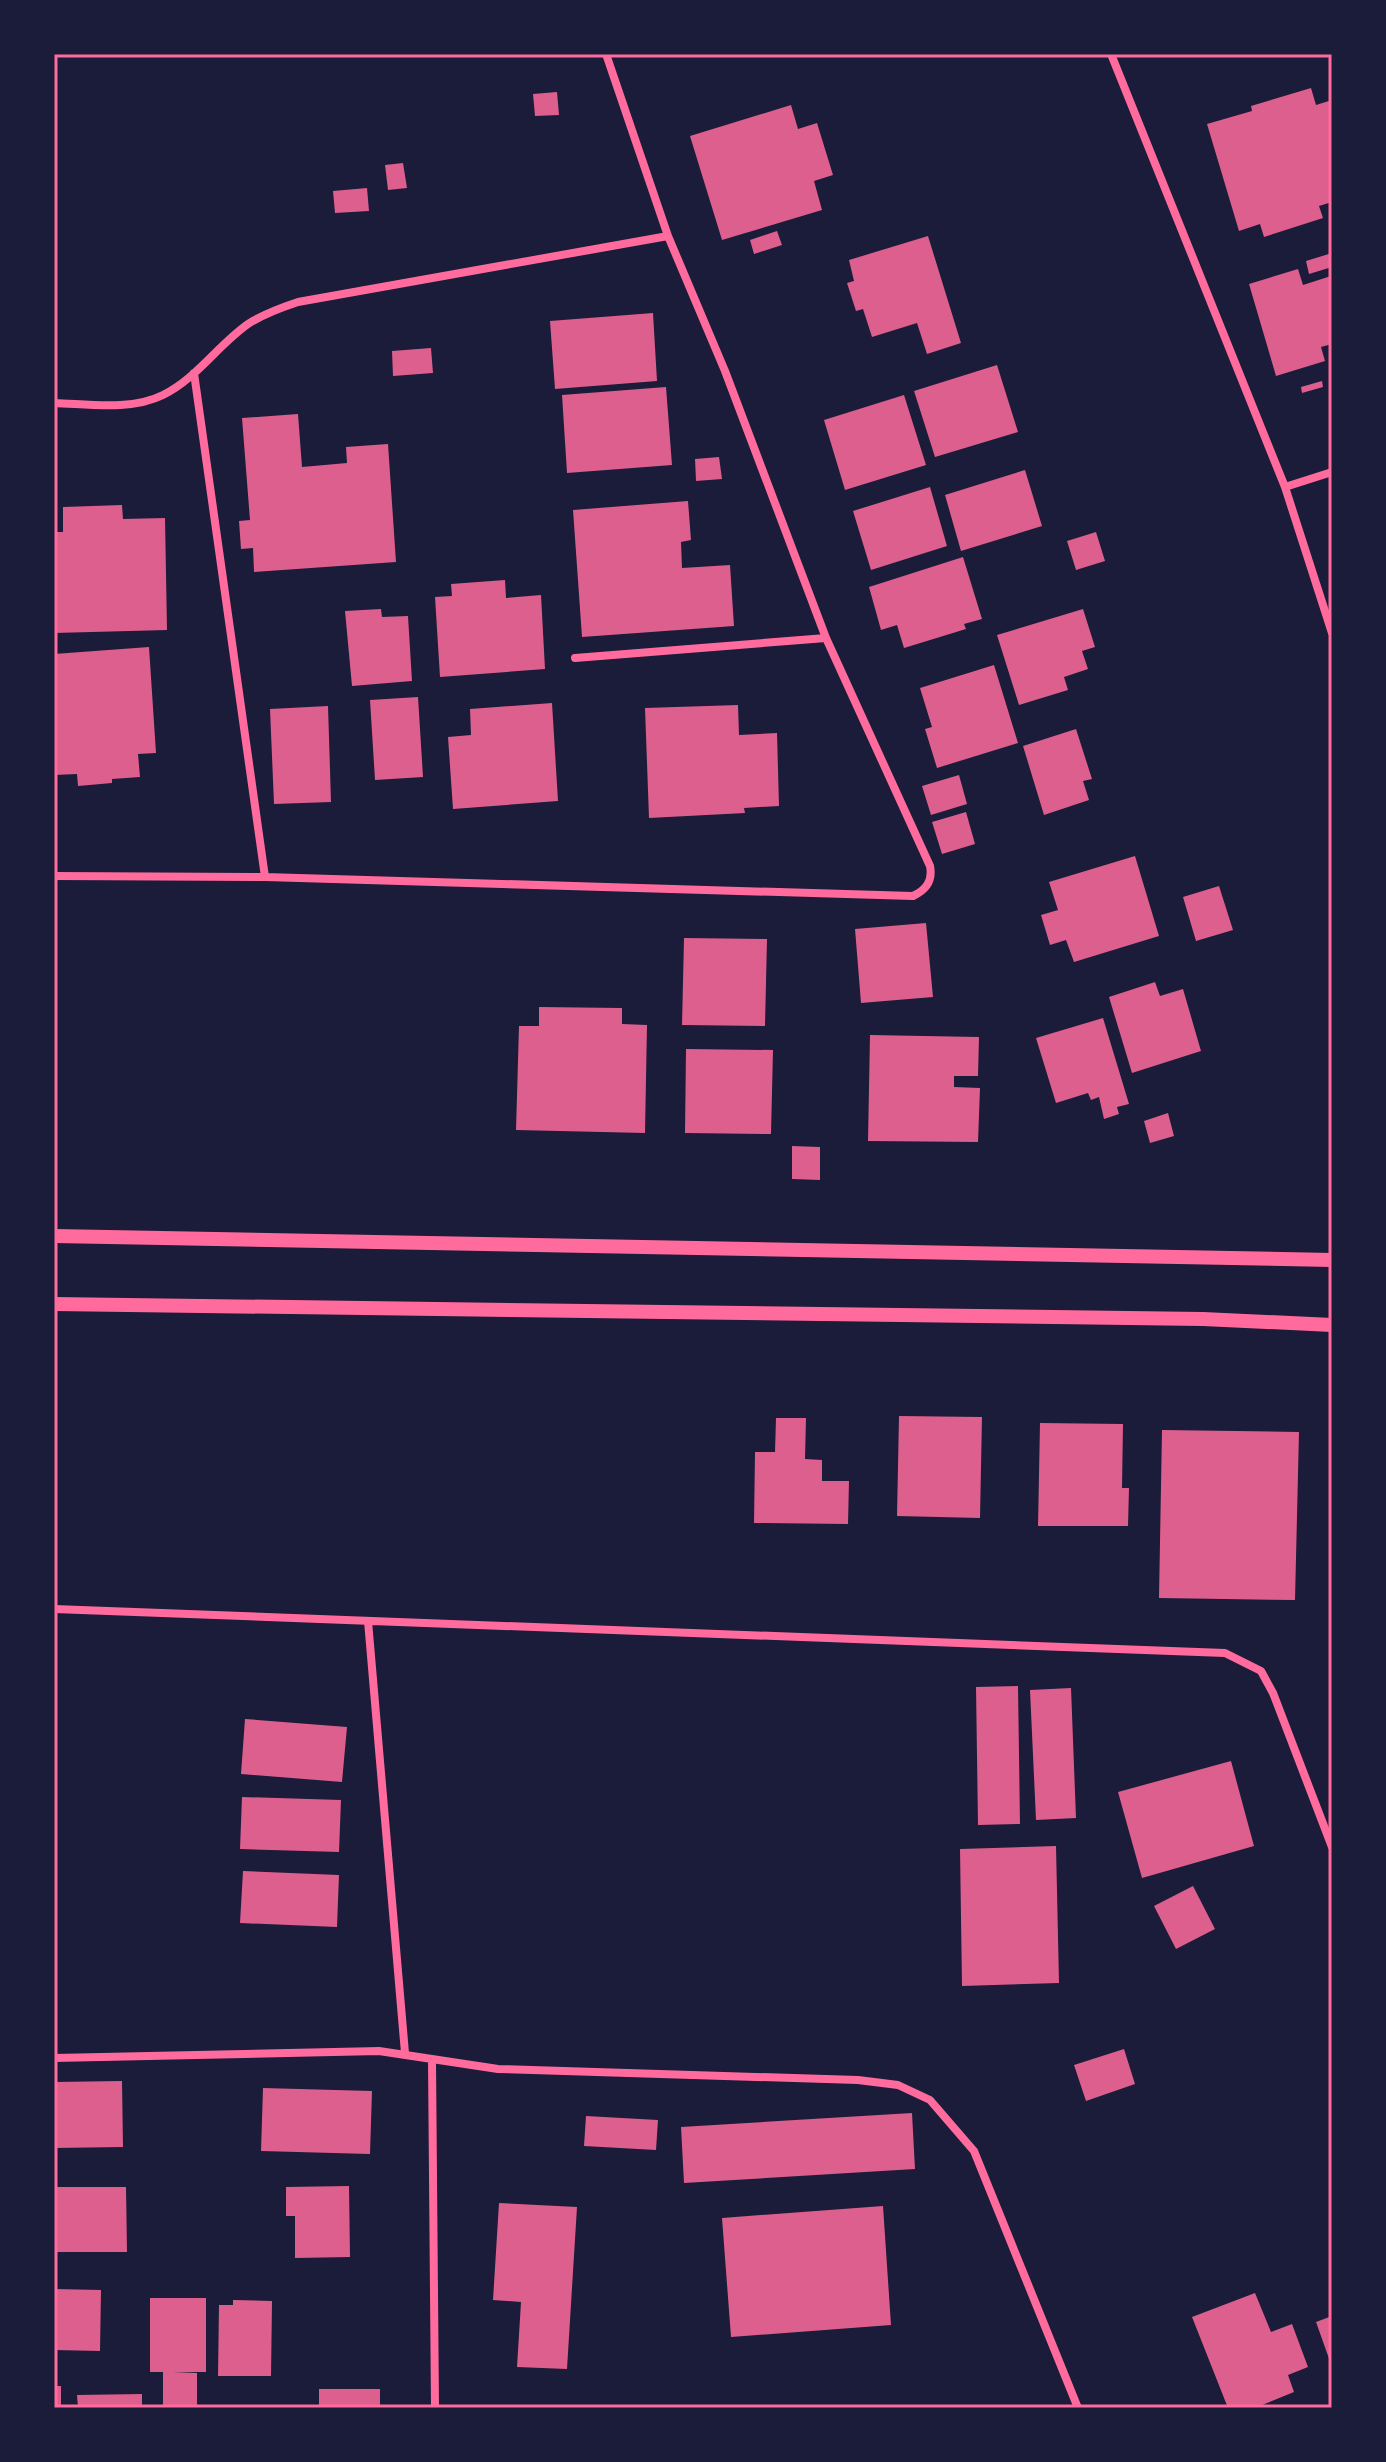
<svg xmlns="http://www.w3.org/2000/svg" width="1386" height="2462" viewBox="0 0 1386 2462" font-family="'Open Sans',sans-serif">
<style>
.building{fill:#dd5f8e}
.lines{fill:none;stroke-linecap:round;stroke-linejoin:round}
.minor{stroke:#ff6b9d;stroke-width:8}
.tertiary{stroke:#ff6b9d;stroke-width:14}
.neatline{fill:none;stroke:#ff6b9d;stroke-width:3}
</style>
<rect width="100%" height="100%" fill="#1b1b3a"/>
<!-- building -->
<path class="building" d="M1311 88 1316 105 1332 100V202L1319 206 1323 218 1264 237 1260 224 1239 231 1207 124 1252 111 1251 106Z
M557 92 559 115 535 116 533 94Z
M791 105 798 129 817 123 833 175 814 181 822 210 722 240 690 136Z
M403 163 407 188 388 190 385 165Z
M367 188 369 211 335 213 333 191Z
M777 231 782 245 754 254 750 240Z
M928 236 961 343 927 354 917 323 872 337 863 309 856 311 847 283 854 281 849 260Z
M1332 253V267L1309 274 1306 261Z
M1298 269 1303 285 1331 276 1332 344 1321 347 1325 361 1276 376 1249 284Z
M653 313 657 381 555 389 550 321Z
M431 348 433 373 393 376 392 351Z
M997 365 1018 432 935 457 914 391Z
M1322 381 1323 387 1302 393 1301 387Z
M666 387 672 465 567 473 562 395Z
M904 395 926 465 845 490 824 420Z
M298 414 302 467 347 463 346 447 388 444 396 562 254 572 253 548 241 549 239 521 250 520 242 418Z
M719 457 722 479 696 481 695 459Z
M1025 470 1042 526 961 551 945 495Z
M930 487 947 546 871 570 853 511Z
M688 501 691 540 681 542 682 568 730 565 734 626 582 637 573 510Z
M122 505 123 519 165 518 167 630 54 633V532H63V507Z
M1096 532 1105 561 1076 570 1067 541Z
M963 557 982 619 964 624 966 629 904 648 897 625 881 630 869 587Z
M505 580 506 598 541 595 545 669 440 677 435 597 452 596 451 584Z
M381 609 382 617 408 616 412 681 352 686 345 611Z
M1083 609 1095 647 1082 651 1088 669 1064 677 1068 690 1019 705 997 635Z
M149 647 156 753 138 754 140 777 112 779V783L78 786 77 774 54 775V654Z
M994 665 1018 743 937 768 925 729 932 727 920 688Z
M418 697 423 777 375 780 370 700Z
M552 703 558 801 453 809 448 737 471 735 470 709Z
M738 705 739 735 777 733 779 806 744 808 745 813 649 818 645 708Z
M328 706 331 802 274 804 270 709Z
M1076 729 1092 779 1083 781 1089 800 1044 815 1023 746Z
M959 775 967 804 931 815 922 786Z
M966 812 975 844 942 854 932 822Z
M1135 856 1159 936 1074 962 1066 940 1050 945 1041 915 1058 910 1049 882Z
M1219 886 1233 930 1196 941 1183 897Z
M926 923 933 997 861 1003 855 929Z
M684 938 767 939 765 1026 682 1025Z
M1155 982 1160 996 1183 989 1201 1051 1132 1073 1109 997Z
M539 1007 622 1008V1024L647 1025 645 1133 516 1130 519 1026H539Z
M1103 1018 1129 1104 1117 1107 1119 1114 1104 1119 1099 1097 1091 1100 1088 1093 1056 1103 1036 1038Z
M870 1035 979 1037 978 1076H954V1087L980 1088 978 1142 868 1141Z
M686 1049 773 1050 771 1134 685 1133Z
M1168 1113 1174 1136 1150 1143 1144 1121Z
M792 1146 820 1147V1180L792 1179Z
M899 1416 982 1417 980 1518 897 1516Z
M776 1418H806L805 1459 822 1460V1481H849L848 1524 754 1523 755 1452H775Z
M1040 1423 1123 1424 1122 1488H1129L1128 1526H1038Z
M1162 1430 1299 1432 1295 1600 1159 1598Z
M1018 1686 1020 1824 978 1825 976 1687Z
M1071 1688 1076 1818 1036 1820 1030 1690Z
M245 1719 347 1727 342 1782 241 1774Z
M1231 1761 1254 1846 1142 1878 1118 1792Z
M242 1797 341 1800 339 1852 240 1849Z
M1056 1846 1059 1983 962 1986 960 1849Z
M243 1871 339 1875 337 1927 240 1923Z
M1193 1886 1215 1929 1176 1949 1154 1906Z
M1124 2049 1135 2084 1086 2101 1074 2065Z
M122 2081 123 2147 54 2148V2082Z
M263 2088 372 2091 370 2154 261 2151Z
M912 2113 915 2169 684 2183 681 2127Z
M586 2116 658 2120 656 2150 584 2146Z
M349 2186 350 2257 295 2258V2216H286V2187Z
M54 2187H126L127 2252H54Z
M499 2203 577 2207 567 2369 517 2367 521 2302 493 2300Z
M883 2206 891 2325 731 2337 722 2218Z
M54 2289 101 2290 100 2351 54 2350Z
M1255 2293 1271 2332 1292 2324 1308 2367 1288 2375 1294 2392 1255 2408H1228L1192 2317Z
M150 2298H206V2372H173L197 2373V2405H163V2372H150Z
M233 2300 272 2301 271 2376H218L219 2305H233Z
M1332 2316V2367L1316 2322Z
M54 2386H61V2408H54Z
M319 2389H380V2408H319Z
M142 2394V2408H78L77 2395Z"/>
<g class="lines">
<!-- minor -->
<path class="minor" d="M1111 54 1285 487 1332 633
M194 373 265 877
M54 403C88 404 131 411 163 395 196 379 218 345 248 324 263 314 280 308 298 302L668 236
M1285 487 1332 472
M575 658 826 638
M54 876 265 877 913 896C926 890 933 881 930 866L826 638 725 371 668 236 606 54
M54 1609 1225 1653 1261 1671 1273 1693 1332 1847
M368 1621 405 2053
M54 2058 379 2051 498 2069 858 2080 898 2085 930 2100 974 2151 1078 2408
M432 2061 435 2408"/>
<!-- tertiary -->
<path class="tertiary" d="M54 1236 1332 1260
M54 1304 1203 1319 1332 1325"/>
</g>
<!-- border -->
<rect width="1386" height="2462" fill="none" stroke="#1b1b3a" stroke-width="112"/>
<rect x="56" y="56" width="1274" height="2350" class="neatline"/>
</svg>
